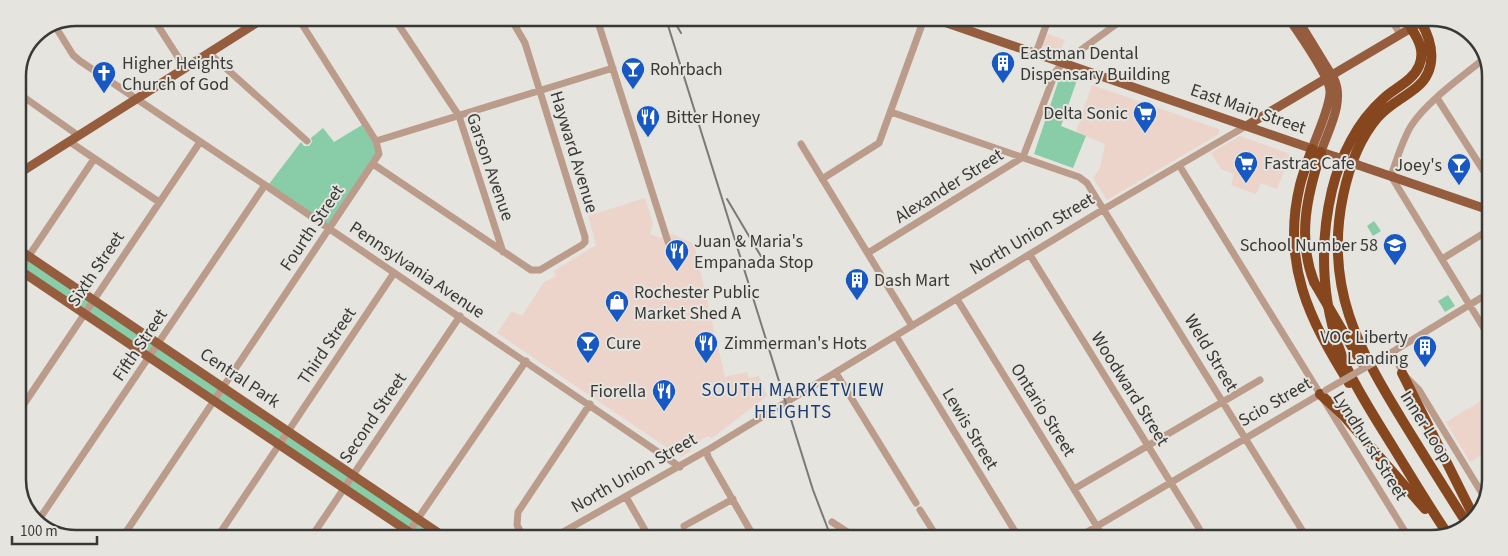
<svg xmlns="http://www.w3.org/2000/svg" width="1508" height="556" viewBox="0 0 1508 556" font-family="'Source Sans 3',sans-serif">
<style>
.commercial{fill:#ecd4cb}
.green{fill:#89cca8}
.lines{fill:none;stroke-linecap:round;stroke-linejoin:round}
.minor{stroke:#bb9b8a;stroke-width:7}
.major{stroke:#955d3d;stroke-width:9}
.highway{stroke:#86461e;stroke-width:10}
.rail{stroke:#7a7a76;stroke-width:2}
.minor-bridge{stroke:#bb9b8a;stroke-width:7}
.major-bridge{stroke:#955d3d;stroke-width:9}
.highway-bridge{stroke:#86461e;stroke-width:10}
.labels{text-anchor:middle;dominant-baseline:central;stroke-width:4;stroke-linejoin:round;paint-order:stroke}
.poi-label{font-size:18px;fill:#383836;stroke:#e5e4df;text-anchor:start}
.street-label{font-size:18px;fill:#383836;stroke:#e5e4df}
.neighbourhood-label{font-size:19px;letter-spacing:1px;fill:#1b3a70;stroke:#e5e4df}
.rim{fill:none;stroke:#383836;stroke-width:2.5}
</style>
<rect width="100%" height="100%" fill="#e5e4df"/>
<!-- commercial -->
<path class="commercial" d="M1045 33 1065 40 1060 52 1041 45Z
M1092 85 1219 129V134L1107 200 1093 178 1100 168 1105 144 1076 132Z
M1240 136 1290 154 1277 189 1261 183 1256 194 1231 185 1234 174 1221 169 1211 153Z
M645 198 653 223 650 234 660 238 672 234 694 244 725 377 747 372 749 378 759 376 767 396 712 438 708 436 691 445V451L681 457 497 333 512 311 522 316 544 282 556 276 554 271 596 245 588 216Z
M1488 397V451L1470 462 1446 422Z"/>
<!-- green -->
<path class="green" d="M1063 75 1077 80 1061 126 1086 136 1073 168 1034 154 1060 76Z
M362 125 378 150 329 223 327 224 269 184 301 142 304 146H309L312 142 311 138 323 128 334 142Z
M1374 221 1381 231 1373 236 1367 226Z
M18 252 439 536H420L18 265Z
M1448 295 1455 306 1445 312 1438 301Z"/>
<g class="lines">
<!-- minor -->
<path class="minor" d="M153 18 185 68
M394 18 459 116 503 252
M597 19 668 242
M1392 21 1400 34
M55 26 73 55 80 61 265 185 680 467
M209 53 307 141
M1036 53 1048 20
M1485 58C1463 76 1426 102 1411 126 1402 141 1397 159 1391 176L1488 335
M18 93 79 136
M1437 98 1490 181
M891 112 1079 177 1087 183 1307 538
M376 141 613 68
M70 142 159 202
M801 144 912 326
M373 164 531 270H540L582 245 585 242V237L525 43 511 19
M1179 165 1409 538
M822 179 879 143 924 19
M868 253 1023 157 1056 71 1063 63 1122 20
M1030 255 1205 538
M1442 259 1489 230
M18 272 94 159
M957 299 1104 538
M896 336 1019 538
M1392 352 1404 375 1419 390 1486 500
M1389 354 1489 293
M836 373 916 503
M18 413 200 142
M707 451 708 457 754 537
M1074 489 1260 380
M626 497 649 537
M920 510 937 537
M38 521 265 185
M832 522 855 537
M684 526 733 499
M124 535 379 154 376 141 298 18
M218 536 394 273
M312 536 460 316
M406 536 526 361
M523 536 517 525 518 512 590 404
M556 536 711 448 1104 209 1246 126
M1077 538 1322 393"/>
<!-- major -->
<path class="major" d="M938 20 1336 157
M1290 20C1299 34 1331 78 1330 92 1330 107 1317 134 1312 149
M1298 20 1334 79C1345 102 1328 130 1321 152
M1246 126 1423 21
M1358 165 1489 210
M18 174 264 18
M18 249 443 536
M18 269 415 536"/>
<!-- highway -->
<path class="highway" d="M1421 22C1433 43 1438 69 1417 87 1404 98 1390 104 1378 117 1359 139 1349 167 1343 196 1324 287 1358 348 1404 423 1425 457 1446 491 1468 525
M1411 28C1419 40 1425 52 1419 66 1412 82 1394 88 1383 99 1357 122 1340 157 1332 190 1318 249 1322 312 1347 368 1360 395 1377 421 1393 447 1411 476 1428 505 1447 533
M1312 149C1308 161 1303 173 1300 185 1281 263 1309 319 1349 383
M1314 282C1297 238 1307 195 1321 152
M1345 335 1361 362
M1402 373 1474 517
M1320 394 1343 415 1425 509"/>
<!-- rail -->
<path class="rail" d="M666 19 813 490 831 537
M673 19 681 33
M727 199 762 258"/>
<!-- minor-bridge -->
<path class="minor-bridge" d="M1326 390 1389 354"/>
<!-- major-bridge -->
<path class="major-bridge" d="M1336 157 1358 165"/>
<!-- highway-bridge -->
<path class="highway-bridge" d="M1314 282 1345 335"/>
</g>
<!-- icons -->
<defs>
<g id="building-pin" transform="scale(1.25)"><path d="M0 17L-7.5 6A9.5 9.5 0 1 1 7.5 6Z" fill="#1758c3" stroke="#e5e4df"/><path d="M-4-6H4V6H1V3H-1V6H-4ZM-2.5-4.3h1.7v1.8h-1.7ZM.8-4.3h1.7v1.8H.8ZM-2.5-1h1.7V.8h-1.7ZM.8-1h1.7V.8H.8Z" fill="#fff"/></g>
<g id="bar-pin" transform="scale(1.25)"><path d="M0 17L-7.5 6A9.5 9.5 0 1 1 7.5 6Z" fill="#1758c3" stroke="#e5e4df"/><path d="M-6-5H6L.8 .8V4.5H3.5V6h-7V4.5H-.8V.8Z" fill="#fff"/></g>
<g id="church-pin" transform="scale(1.25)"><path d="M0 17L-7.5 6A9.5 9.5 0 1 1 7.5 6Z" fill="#1758c3" stroke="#e5e4df"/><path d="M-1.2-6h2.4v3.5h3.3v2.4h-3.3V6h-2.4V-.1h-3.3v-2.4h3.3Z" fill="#fff"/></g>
<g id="supermarket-pin" transform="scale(1.25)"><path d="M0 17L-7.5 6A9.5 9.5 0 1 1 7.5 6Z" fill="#1758c3" stroke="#e5e4df"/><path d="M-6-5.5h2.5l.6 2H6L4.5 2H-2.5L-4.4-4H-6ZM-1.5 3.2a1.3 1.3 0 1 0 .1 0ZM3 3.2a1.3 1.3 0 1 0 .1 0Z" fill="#fff"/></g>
<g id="restaurant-pin" transform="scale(1.25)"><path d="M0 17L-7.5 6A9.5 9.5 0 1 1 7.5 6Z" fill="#1758c3" stroke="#e5e4df"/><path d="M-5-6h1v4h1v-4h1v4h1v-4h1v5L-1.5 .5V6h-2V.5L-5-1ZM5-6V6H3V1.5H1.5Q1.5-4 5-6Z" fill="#fff"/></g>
<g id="school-pin" transform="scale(1.25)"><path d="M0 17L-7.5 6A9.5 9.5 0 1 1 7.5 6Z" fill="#1758c3" stroke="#e5e4df"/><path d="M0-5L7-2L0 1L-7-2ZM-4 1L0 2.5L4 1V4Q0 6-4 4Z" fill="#fff"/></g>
<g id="shop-pin" transform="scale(1.25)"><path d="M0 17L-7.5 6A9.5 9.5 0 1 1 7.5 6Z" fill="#1758c3" stroke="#e5e4df"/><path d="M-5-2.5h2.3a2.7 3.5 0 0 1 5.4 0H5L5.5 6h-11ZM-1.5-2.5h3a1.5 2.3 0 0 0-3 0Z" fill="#fff"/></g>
</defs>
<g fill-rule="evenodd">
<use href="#building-pin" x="1003" y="63"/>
<use href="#bar-pin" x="633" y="69"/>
<use href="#church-pin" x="104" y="73"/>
<use href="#supermarket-pin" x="1145" y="113"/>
<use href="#restaurant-pin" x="648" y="117"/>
<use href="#supermarket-pin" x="1246" y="163"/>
<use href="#bar-pin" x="1459" y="165"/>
<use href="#school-pin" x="1395" y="245"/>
<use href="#restaurant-pin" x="677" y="251"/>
<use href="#building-pin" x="857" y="280"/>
<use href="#shop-pin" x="617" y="302"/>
<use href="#bar-pin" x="588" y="343"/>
<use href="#restaurant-pin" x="706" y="343"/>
<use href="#building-pin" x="1425" y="347"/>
<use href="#restaurant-pin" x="664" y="391"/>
</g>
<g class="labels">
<!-- poi labels -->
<g class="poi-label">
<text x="1020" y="53">Eastman Dental<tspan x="1020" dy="21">Dispensary Building</tspan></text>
<text x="122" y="63">Higher Heights<tspan x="122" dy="21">Church of God</tspan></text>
<text x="650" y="69">Rohrbach</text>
<text x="1128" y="113" text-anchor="end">Delta Sonic</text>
<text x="666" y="117">Bitter Honey</text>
<text x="1264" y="163">Fastrac Cafe</text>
<text x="1442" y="165" text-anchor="end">Joey's</text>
<text x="694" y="241">Juan &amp; Maria's<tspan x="694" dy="21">Empanada Stop</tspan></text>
<text x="1378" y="245" text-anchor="end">School Number 58</text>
<text x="874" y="280">Dash Mart</text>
<text x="634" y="292">Rochester Public<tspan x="634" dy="21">Market Shed A</tspan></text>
<text x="1408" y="337" text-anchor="end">VOC Liberty<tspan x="1408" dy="21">Landing</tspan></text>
<text x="606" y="343">Cure</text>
<text x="724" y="343">Zimmerman's Hots</text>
<text x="646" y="391" text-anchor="end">Fiorella</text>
</g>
<!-- street labels -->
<g class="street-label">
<text transform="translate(1248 109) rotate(19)">East Main Street</text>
<text transform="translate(574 152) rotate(73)">Hayward Avenue</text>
<text transform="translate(490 167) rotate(71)">Garson Avenue</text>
<text transform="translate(949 186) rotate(-32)">Alexander Street</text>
<text transform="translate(312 228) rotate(-56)">Fourth Street</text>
<text transform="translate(1032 234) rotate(-31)">North Union Street</text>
<text transform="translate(96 269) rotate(-56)">Sixth Street</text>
<text transform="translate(417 270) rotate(34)">Pennsylvania Avenue</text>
<text transform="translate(140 345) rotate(-56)">Fifth Street</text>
<text transform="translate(327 346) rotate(-56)">Third Street</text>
<text transform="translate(1211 353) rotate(59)">Weld Street</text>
<text transform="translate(240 378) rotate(34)">Central Park</text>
<text transform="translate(1130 389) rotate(58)">Woodward Street</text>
<text transform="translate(1275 402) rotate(-30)">Scio Street</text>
<text transform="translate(1043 410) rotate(58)">Ontario Street</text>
<text transform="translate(373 418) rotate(-56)">Second Street</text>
<text transform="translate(1426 427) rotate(58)">Inner Loop</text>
<text transform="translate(970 429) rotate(59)">Lewis Street</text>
<text transform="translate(1370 446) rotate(58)">Lyndhurst Street</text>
<text transform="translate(634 473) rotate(-30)">North Union Street</text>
</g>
<!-- neighbourhood labels -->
<g class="neighbourhood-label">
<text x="793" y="390">SOUTH MARKETVIEW<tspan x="793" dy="22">HEIGHTS</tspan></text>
</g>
</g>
<!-- crop -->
<path d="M0 0H1508V556H0ZM76 26H1432A50 50 0 0 1 1482 76V480A50 50 0 0 1 1432 530H76A50 50 0 0 1 26 480V76A50 50 0 0 1 76 26Z" fill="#e5e4df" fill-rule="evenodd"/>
<path class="rim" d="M76 26H1432A50 50 0 0 1 1482 76V480A50 50 0 0 1 1432 530H76A50 50 0 0 1 26 480V76A50 50 0 0 1 76 26Z"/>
<!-- scale -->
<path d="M12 536v8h85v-8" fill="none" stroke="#383836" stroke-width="2.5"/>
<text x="20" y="536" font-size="15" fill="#383836" stroke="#e5e4df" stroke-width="4" paint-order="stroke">100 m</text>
</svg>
